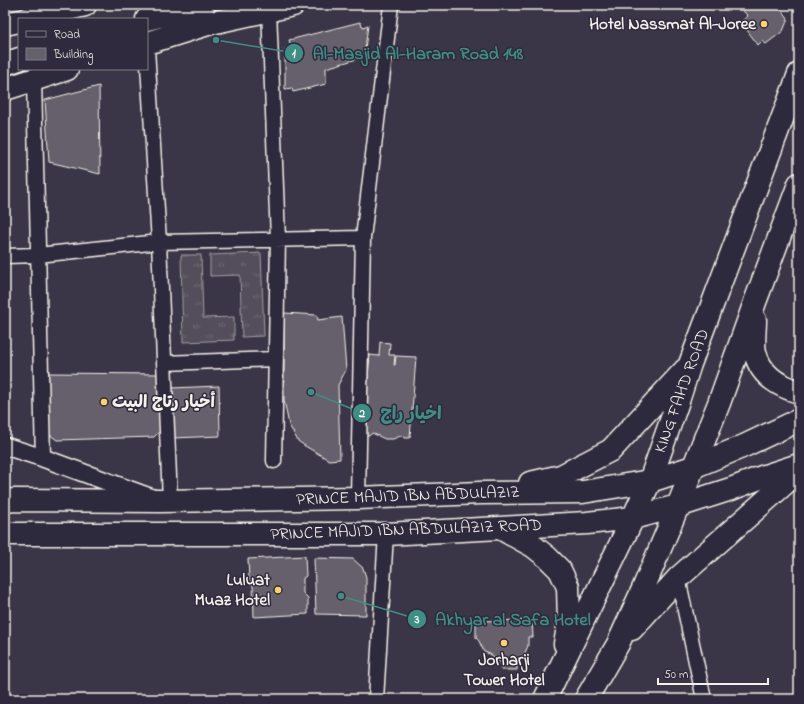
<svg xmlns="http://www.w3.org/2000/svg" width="804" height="704" viewBox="0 0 804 704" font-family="'Indie Flower','Playpen Sans Arabic',sans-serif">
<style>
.grass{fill:url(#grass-tufts);stroke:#a4a0a2}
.building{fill:#65616c;stroke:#f4f1e8}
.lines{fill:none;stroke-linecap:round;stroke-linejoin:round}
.minor-casing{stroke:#f4f1e8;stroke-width:17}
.tertiary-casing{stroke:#f4f1e8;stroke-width:20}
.primary-casing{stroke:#f4f1e8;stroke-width:25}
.minor{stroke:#2f2a3d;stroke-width:14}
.tertiary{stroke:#2f2a3d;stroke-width:17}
.primary{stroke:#2f2a3d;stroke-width:22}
.poi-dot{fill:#ffd166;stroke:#2f2a3d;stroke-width:1.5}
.labels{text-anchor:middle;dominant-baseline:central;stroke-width:3;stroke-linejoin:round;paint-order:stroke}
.poi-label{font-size:17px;font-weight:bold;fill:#f4f1e8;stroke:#2f2a3d;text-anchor:end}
.street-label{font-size:17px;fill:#f4f1e8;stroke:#2f2a3d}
.leader{fill:none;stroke:#3d8f86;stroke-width:1.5}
.callout-dot{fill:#3d8f86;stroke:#2f2a3d;stroke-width:1.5}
.mark-label{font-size:12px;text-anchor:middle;font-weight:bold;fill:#fff}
.callout-label{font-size:18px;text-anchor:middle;font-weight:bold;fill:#3d8f86;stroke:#2f2a3d;stroke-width:3;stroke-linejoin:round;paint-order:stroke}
</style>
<defs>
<pattern id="grass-tufts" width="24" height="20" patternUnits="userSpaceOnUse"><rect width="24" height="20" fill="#534e5c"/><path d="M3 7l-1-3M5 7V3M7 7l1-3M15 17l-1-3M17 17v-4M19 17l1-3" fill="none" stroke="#6c6873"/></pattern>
</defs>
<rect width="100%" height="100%" fill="#3b3647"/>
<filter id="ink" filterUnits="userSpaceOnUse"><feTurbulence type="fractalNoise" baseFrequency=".025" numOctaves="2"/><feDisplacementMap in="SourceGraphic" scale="8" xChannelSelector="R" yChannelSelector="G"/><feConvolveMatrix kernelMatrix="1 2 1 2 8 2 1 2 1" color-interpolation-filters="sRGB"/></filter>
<g filter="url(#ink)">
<!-- grass -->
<path class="grass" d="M261 253 264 336 242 337 240 275 210 276V255Z
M181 255H201L203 318 234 317V340L183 342Z"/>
<!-- building -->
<path class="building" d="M751 5H778L788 19 783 31 766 44 762 41 758 45 741 22 748 16 743 11Z
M360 22 363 27 368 25 364 57 326 68V84L293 92 292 88 285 89V49L291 47 289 40Z
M99 86 100 174 49 162 45 100Z
M284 313 317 315 318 320 342 317 346 370 338 385 340 459 329 460 305 446 298 441 289 425 284 400Z
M380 342 390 343 389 355H395L394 365H395L396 356 416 357 410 438H405L403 435 393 439H385L372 433 369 436 363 432 370 355 379 356Z
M46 373 162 374 161 430 154 437 57 440 46 432Z
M219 386 220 436 173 438 171 388Z
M305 556 306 576 303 578V593L308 598V614L254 617 253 586 249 578 248 559Z
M314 558 353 559 363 568 366 577V615L316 614Z
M532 620 533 637H528V646L524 655 517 661V670H501V663L490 654 484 652 479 641 476 638V621Z"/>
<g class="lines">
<!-- minor casing -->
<g class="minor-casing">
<path id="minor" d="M269 10 278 239 274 461
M147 49 159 242 170 500
M34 80 43 458
M5 256 38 255 159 242 363 238
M164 363 275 359
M358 498 363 238 391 5
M678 578 704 699
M376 699 386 534"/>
</g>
<!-- tertiary casing -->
<g class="tertiary-casing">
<path id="tertiary" d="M5 446 43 458 152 498"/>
</g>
<!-- primary casing -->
<g class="primary-casing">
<path id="primary" d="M27 19 85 5
M147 19 204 5
M5 24 19 21
M147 43 211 23 293 5
M5 64 19 59
M5 89 67 69
M755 320C755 329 753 344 755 352 760 375 778 386 799 392
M530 483 561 476 611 450 685 370
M5 501 15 500 160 501 358 498 480 493 583 492 650 481 693 467 744 446 799 420
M500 528 533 546 547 557 560 570 568 587 569 622 565 644
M5 534H386L500 528 587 523 633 518 678 506 731 489 762 477 799 465
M632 629 678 578 799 471
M545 699 633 518 650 481 678 401 690 364 799 74
M586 699 618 644 643 589 678 506 719 403 755 302 799 184"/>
</g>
<!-- minor -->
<use href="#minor" class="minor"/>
<!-- tertiary -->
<use href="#tertiary" class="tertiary"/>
<!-- primary -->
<use href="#primary" class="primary"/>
</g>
</g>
<!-- markers -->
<g class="poi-dot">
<circle cx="764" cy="24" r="4"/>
<circle cx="104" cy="402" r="4"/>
<circle cx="278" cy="590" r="4"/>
<circle cx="504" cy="643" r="4"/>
</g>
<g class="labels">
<!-- poi labels -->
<g class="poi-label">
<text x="756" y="24">Hotel Nassmat Al-Joree</text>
<text x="112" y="402" text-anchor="start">أخيار رتاج البيت</text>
<text x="270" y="580">Luluat<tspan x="270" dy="20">Muaz Hotel</tspan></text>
<text x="504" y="660" text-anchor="middle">Jorharji<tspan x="504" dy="20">Tower Hotel</tspan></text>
</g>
<!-- street labels -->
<g class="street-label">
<text transform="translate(682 391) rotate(-70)">KING FAHD ROAD</text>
<text transform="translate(408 496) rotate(-2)">PRINCE MAJID IBN ABDULAZIZ</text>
<text transform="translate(406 530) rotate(-2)">PRINCE MAJID IBN ABDULAZIZ ROAD</text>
</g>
</g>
<!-- callouts -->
<path class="leader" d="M216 40L294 53M311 392L362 413M341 596L417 619"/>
<g class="callout-dot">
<circle cx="216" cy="40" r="4"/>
<circle cx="311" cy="392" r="4"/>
<circle cx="341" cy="596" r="4"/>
<circle cx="294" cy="53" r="10"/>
<circle cx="362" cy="413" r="10"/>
<circle cx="417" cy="619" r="10"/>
</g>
<g class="mark-label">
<text x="294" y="57">1</text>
<text x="362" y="417">2</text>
<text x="417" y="623">3</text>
</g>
<g class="callout-label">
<text x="418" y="59">Al-Masjid Al-Haram Road 148</text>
<text x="411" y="419">اخيار راج</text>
<text x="513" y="625">Akhyar al Safa Hotel</text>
</g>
<!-- margin -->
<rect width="804" height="704" fill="none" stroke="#2f2a3d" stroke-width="20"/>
<rect x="10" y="10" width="784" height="684" fill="none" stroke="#f4f1e8" stroke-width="1.5" filter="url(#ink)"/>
<!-- legend -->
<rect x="18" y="18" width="130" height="52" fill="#2f2a3d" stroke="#7e7a81"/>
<rect x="26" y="31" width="20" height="6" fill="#2f2a3d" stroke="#7e7a81"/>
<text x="54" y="38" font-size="12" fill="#f4f1e8">Road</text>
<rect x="26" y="48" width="20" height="12" fill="#65616c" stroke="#7e7a81"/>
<text x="54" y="58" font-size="12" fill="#f4f1e8">Building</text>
<!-- scale -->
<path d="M658 678v6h110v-6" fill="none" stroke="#f4f1e8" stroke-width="2"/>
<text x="664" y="678" font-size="12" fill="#f4f1e8" stroke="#2f2a3d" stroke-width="3" paint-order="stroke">50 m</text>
</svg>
